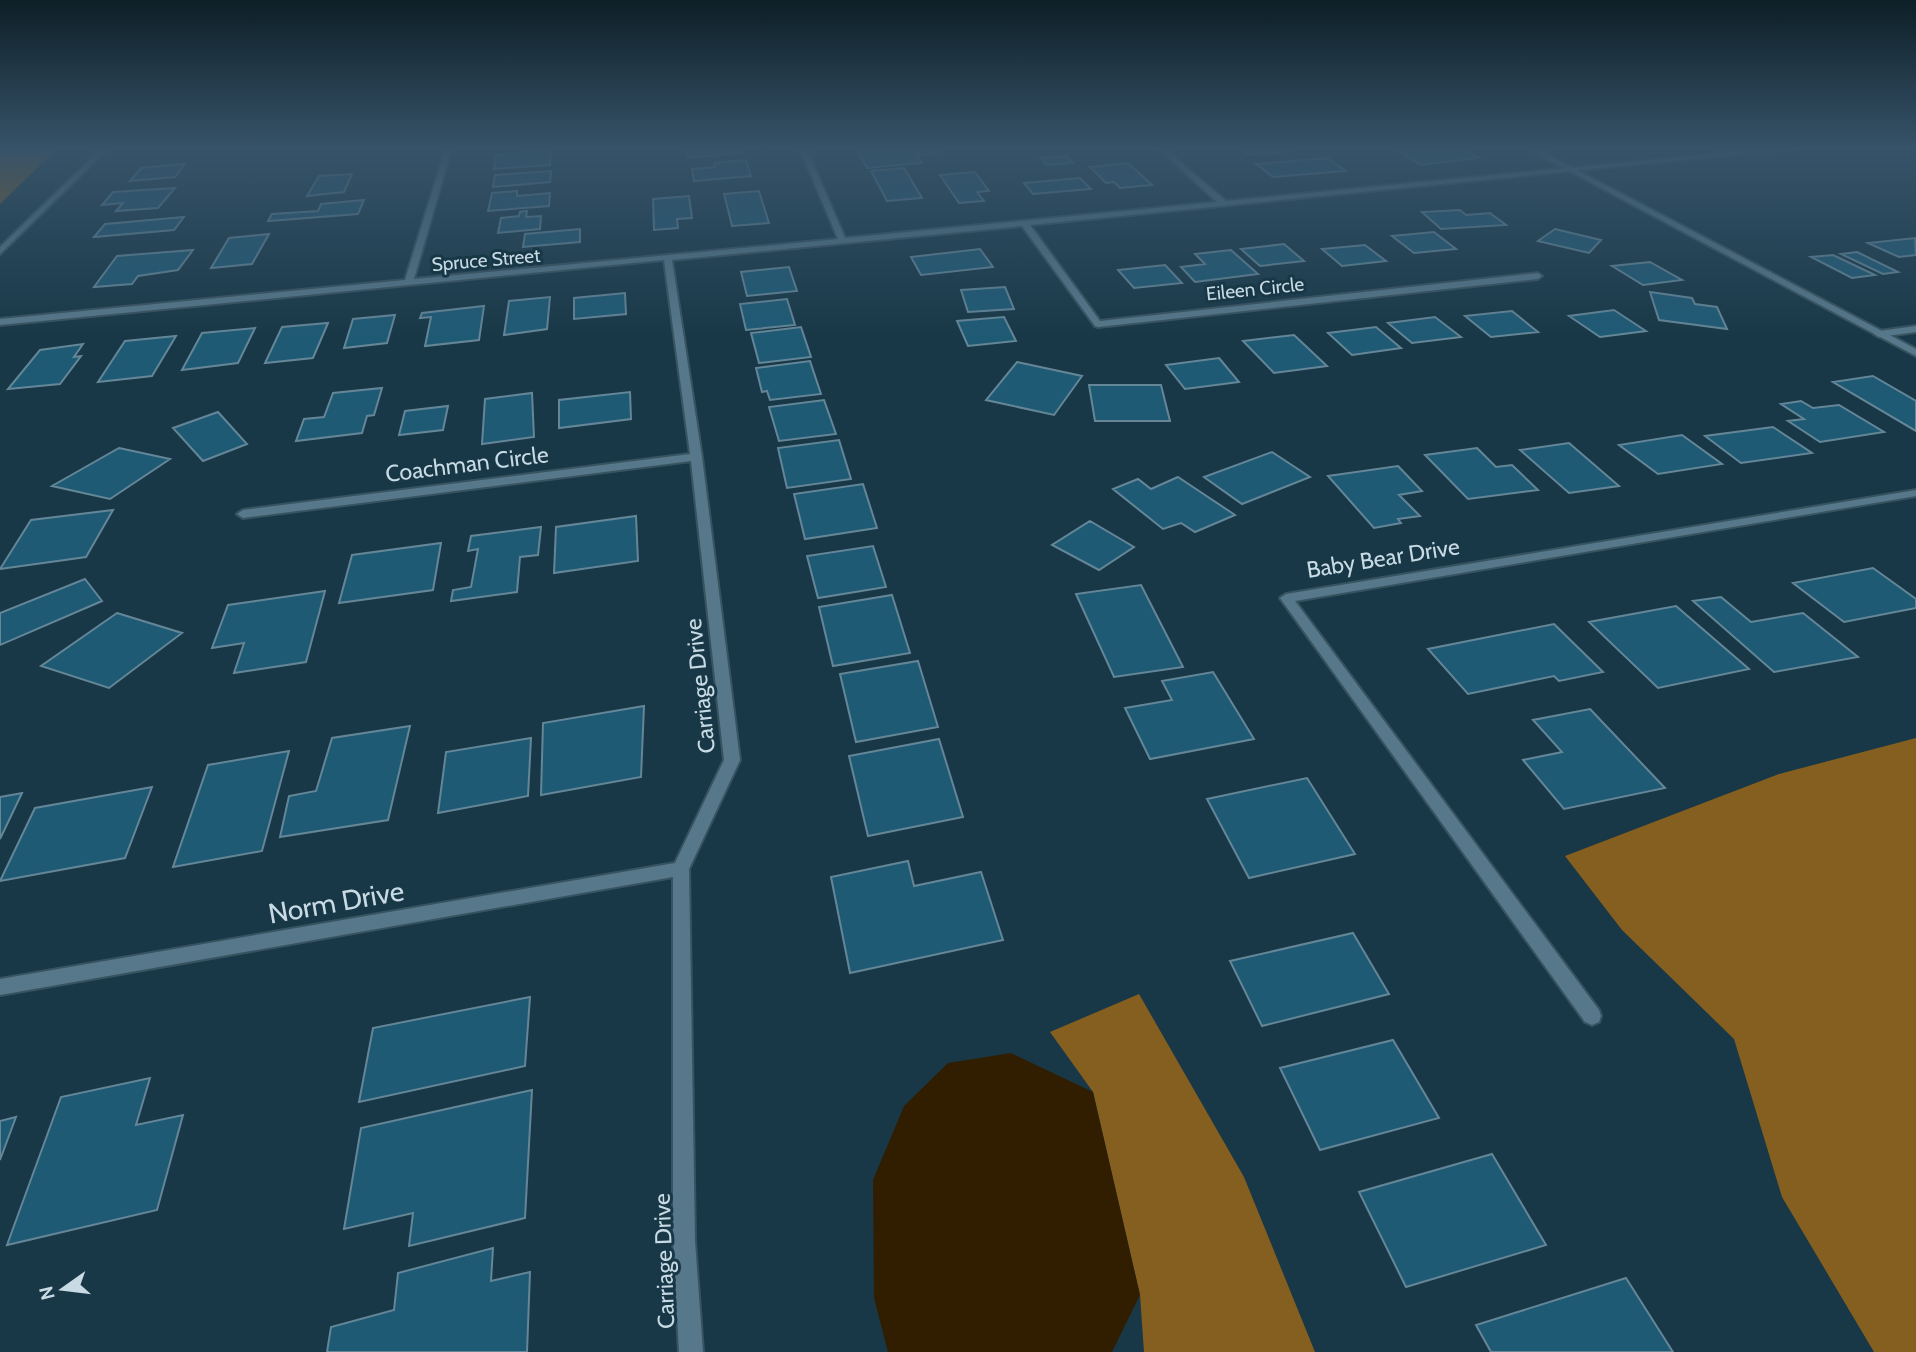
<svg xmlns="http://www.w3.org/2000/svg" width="1916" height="1352" viewBox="0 0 1916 1352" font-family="Cabin,sans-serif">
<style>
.forest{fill:#855f1f}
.water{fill:#311e00}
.building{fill:#1f5a75;stroke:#648697;stroke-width:2}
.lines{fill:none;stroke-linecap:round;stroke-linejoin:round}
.minor-casing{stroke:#385360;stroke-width:4}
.tertiary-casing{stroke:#385360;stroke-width:4}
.minor{fill:#57788a;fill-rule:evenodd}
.tertiary{fill:#57788a;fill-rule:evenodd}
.labels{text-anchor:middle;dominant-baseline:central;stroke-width:6;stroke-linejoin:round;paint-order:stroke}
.far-street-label{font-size:19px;fill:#c8dae4;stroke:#183847}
.street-label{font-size:23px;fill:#c8dae4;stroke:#183847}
.near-street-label{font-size:28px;fill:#c8dae4;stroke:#183847}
</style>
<rect width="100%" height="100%" fill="#183847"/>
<!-- forest -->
<path class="forest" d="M0 147H59L0 204Z
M1916 738V1352H1874L1782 1197 1734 1039 1622 930 1565 856 1779 774Z
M1139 994 1244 1177 1315 1352H1144L1140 1295 1093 1092 1050 1032Z"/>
<!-- water -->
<path class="water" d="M1011 1053 1093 1092 1140 1295 1112 1352H888L874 1298 873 1180 904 1106 948 1063Z"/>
<!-- building -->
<path class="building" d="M686 147H740L742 153 687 158Z
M884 147H934L938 153 917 155 922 163 867 168 857 150Z
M1239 147H1281L1288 152 1249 155Z
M1457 147 1480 158 1421 165 1399 152Z
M551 150 550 165 494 169 496 155Z
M1066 156 1073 163 1047 165 1040 158Z
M1327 158 1346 171 1273 177 1256 164Z
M746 160 751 176 694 181 692 169 715 167 714 163Z
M1128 163 1152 185 1120 188 1114 182 1106 183 1090 167Z
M185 164 175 177 130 181 141 168Z
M904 168 922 198 887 201 871 171Z
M551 171 550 182 493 187 495 175Z
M975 172 989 191 977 192 984 201 959 203 940 175Z
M352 174 344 192 307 196 319 176Z
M1080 178 1091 189 1033 194 1024 183Z
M175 188 158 208 116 211 123 203 102 205 113 192Z
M517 191V196L550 193 549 206 488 211 492 193Z
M759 191 769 223 732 226 724 194Z
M689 196 692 218 677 219 678 228 654 230 653 199Z
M364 200 358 214 268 221 272 214 318 211 321 204Z
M1460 210 1466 215 1490 213 1506 225 1441 229 1422 212Z
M527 211 526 217 541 216 540 229 498 233 501 218 519 216 520 212Z
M184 217 174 230 94 237 105 224Z
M580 229V242L523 247 525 234Z
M1555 229 1601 240 1589 253 1538 241Z
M1434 232 1456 249 1414 253 1392 236Z
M269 234 252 264 211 268 229 238Z
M1915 238 1916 255 1899 257 1868 243Z
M1284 244 1304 261 1260 266 1241 249Z
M1365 245 1386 261 1342 266 1322 249Z
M980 249 993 267 921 275 911 257Z
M193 250 178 270 138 276 132 284 94 287 117 256Z
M1231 250 1258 274 1195 282 1181 267 1205 264 1195 254Z
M1857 252 1898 272 1883 274 1841 254Z
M1833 255 1875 275 1852 278 1811 257Z
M1650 262 1682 280 1643 285 1612 266Z
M1165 265 1182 283 1134 288 1118 270Z
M789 267 797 291 747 296 741 272Z
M1005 287 1014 309 968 312 961 290Z
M1650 292 1692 298 1695 304 1717 307 1727 329 1659 320Z
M625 293 626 314 574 319V298Z
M550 297 547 329 504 335 509 301Z
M787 299 795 325 746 330 740 304Z
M484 306 479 340 425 346 431 317 420 318 422 313Z
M1614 310 1646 331 1600 337 1569 316Z
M1512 311 1538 332 1491 337 1465 316Z
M395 315 387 343 344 348 353 319Z
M1004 317 1016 341 968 346 957 321Z
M1435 317 1461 337 1412 343 1388 323Z
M328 323 313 358 265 363 282 327Z
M801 327 811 357 759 363 751 333Z
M1376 327 1401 348 1352 355 1328 333Z
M255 328 238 363 182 370 202 333Z
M1294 335 1327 366 1274 373 1243 341Z
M176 336 152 376 98 382 125 341Z
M83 344 74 357 81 356 60 384 8 389 40 350Z
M1219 358 1239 382 1185 389 1166 365Z
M810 361 821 394 770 400 767 391 762 392 756 368Z
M1017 362 1082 376 1054 415 986 400Z
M1873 376 1916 401V431L1833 382Z
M1089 385H1161L1170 421H1095Z
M382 388 374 415 367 416 362 433 296 441 304 419 324 417 333 393Z
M630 392 631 419 559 428V400Z
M532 393 534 437 482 444 485 399Z
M824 400 836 434 779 441 769 407Z
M1801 401 1813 408 1839 405 1884 432 1820 442 1788 421 1804 419 1781 404Z
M448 406 443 430 399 435 405 411Z
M218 412 247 444 203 461 173 428Z
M1773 427 1812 453 1741 463 1705 436Z
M1682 435 1722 464 1658 474 1619 445Z
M839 440 851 479 787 488 778 448Z
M1569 443 1619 486 1569 493 1520 450Z
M119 448 170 459 110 499 52 486Z
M1477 448 1496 467 1512 465 1538 490 1468 499 1425 455Z
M1272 452 1310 477 1242 504 1204 477Z
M1398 466 1422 491 1399 495 1420 516 1398 519 1401 523 1374 528 1328 476Z
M1178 477 1235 515 1195 532 1181 523 1163 529 1113 489 1138 479 1151 489Z
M863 484 877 528 805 539 794 494Z
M113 510 86 557 0 569 31 520Z
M636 516 638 561 554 573 556 527Z
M1090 521 1134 547 1099 570 1052 545Z
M541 527 538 555 520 557 517 592 451 601 453 590 471 587 478 549 468 551 471 536Z
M441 543 433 590 339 603 352 555Z
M873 546 886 587 818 598 807 556Z
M1873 568 1916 599V608L1844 622 1793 583Z
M85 579 102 601 0 645V613Z
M1141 585 1183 667 1114 677 1076 594Z
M325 591 306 662 234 673 244 643 212 648 228 605Z
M892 595 910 653 833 666 819 607Z
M1721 597 1751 622 1803 613 1858 657 1774 672 1693 601Z
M1676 606 1749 669 1658 688 1589 622Z
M117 613 182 633 109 688 41 666Z
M1554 624 1603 672 1559 681 1554 676 1468 694 1428 649Z
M918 661 938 727 856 742 840 674Z
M1213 672 1254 739 1150 759 1125 708 1172 700 1162 681Z
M644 706 641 777 541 795 543 723Z
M1590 709 1665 788 1564 809 1523 760 1562 752 1533 720Z
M410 726 388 820 280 837 289 796 316 791 332 738Z
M531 738 528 796 438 813 446 752Z
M939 739 963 817 868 836 849 756Z
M289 751 262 851 173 867 208 765Z
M1307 778 1355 854 1249 878 1207 799Z
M152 787 125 858 0 881 35 808Z
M22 793 0 839V797Z
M908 861 914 886 981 872 1003 940 850 973 831 877Z
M1353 933 1389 994 1262 1026 1230 961Z
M530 997 525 1066 359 1102 373 1028Z
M1393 1040 1439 1118 1320 1150 1280 1068Z
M150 1078 136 1125 183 1115 157 1210 7 1245 61 1097Z
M532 1090 525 1218 409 1246 413 1213 344 1229 361 1128Z
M16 1117 0 1160V1121Z
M1492 1154 1546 1245 1406 1287 1359 1192Z
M493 1248 491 1281 530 1272 527 1352H327L331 1327 394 1310 398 1273Z
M1626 1278 1673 1352H1491L1476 1325Z"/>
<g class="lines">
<!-- minor casing -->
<g class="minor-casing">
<path id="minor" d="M103 147H110L0 254V247Z
M446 147H452L414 279 838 239 799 147H806L845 238 1217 202 1156 147H1163L1226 201 1786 147H1814L1030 225 1100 321 1538 273 1542 276 1538 279 1098 327 1095 326 1022 226 672 260 702 457 740 760 689 869 695 1241 703 1352H679L673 1241V877L0 995V979L675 863 724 760 691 461 243 518 237 514 243 510 690 454 664 260 0 325V319L405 280Z
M1916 326V332L1879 337 1874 334 1879 331Z
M1916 490V496L1295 601 1599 1010 1601 1016 1599 1022 1592 1025 1585 1022 1280 598 1286 594Z"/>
</g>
<!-- tertiary casing -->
<g class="tertiary-casing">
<path id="tertiary" d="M1524 147H1533L1916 349V356Z"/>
</g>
<!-- minor -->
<use href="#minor" class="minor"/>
<!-- tertiary -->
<use href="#tertiary" class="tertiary"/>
</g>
<!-- sky -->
<linearGradient id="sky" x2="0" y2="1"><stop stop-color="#0d1f27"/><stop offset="0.44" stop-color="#375369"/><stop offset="1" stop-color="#375369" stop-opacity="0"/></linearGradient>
<rect width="1916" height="337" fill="url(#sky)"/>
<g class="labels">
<!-- far-street labels -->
<g class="far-street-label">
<text transform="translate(486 260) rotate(-5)">Spruce Street</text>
<text transform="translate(1255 289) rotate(-6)">Eileen Circle</text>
</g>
<!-- street labels -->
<g class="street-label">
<text transform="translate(467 464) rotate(-7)">Coachman Circle</text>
<text transform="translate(1383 558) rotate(-9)">Baby Bear Drive</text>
<text transform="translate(700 686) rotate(-96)">Carriage Drive</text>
<text transform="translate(664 1261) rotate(-92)">Carriage Drive</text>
</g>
<!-- near-street labels -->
<g class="near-street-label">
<text transform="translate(336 902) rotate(-10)">Norm Drive</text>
</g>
</g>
<!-- north arrow -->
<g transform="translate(63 1289) rotate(256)" stroke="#183847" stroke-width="5" paint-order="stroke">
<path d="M0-5L12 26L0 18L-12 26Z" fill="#c8dae4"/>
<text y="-10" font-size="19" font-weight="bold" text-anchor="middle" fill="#c8dae4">N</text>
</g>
</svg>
